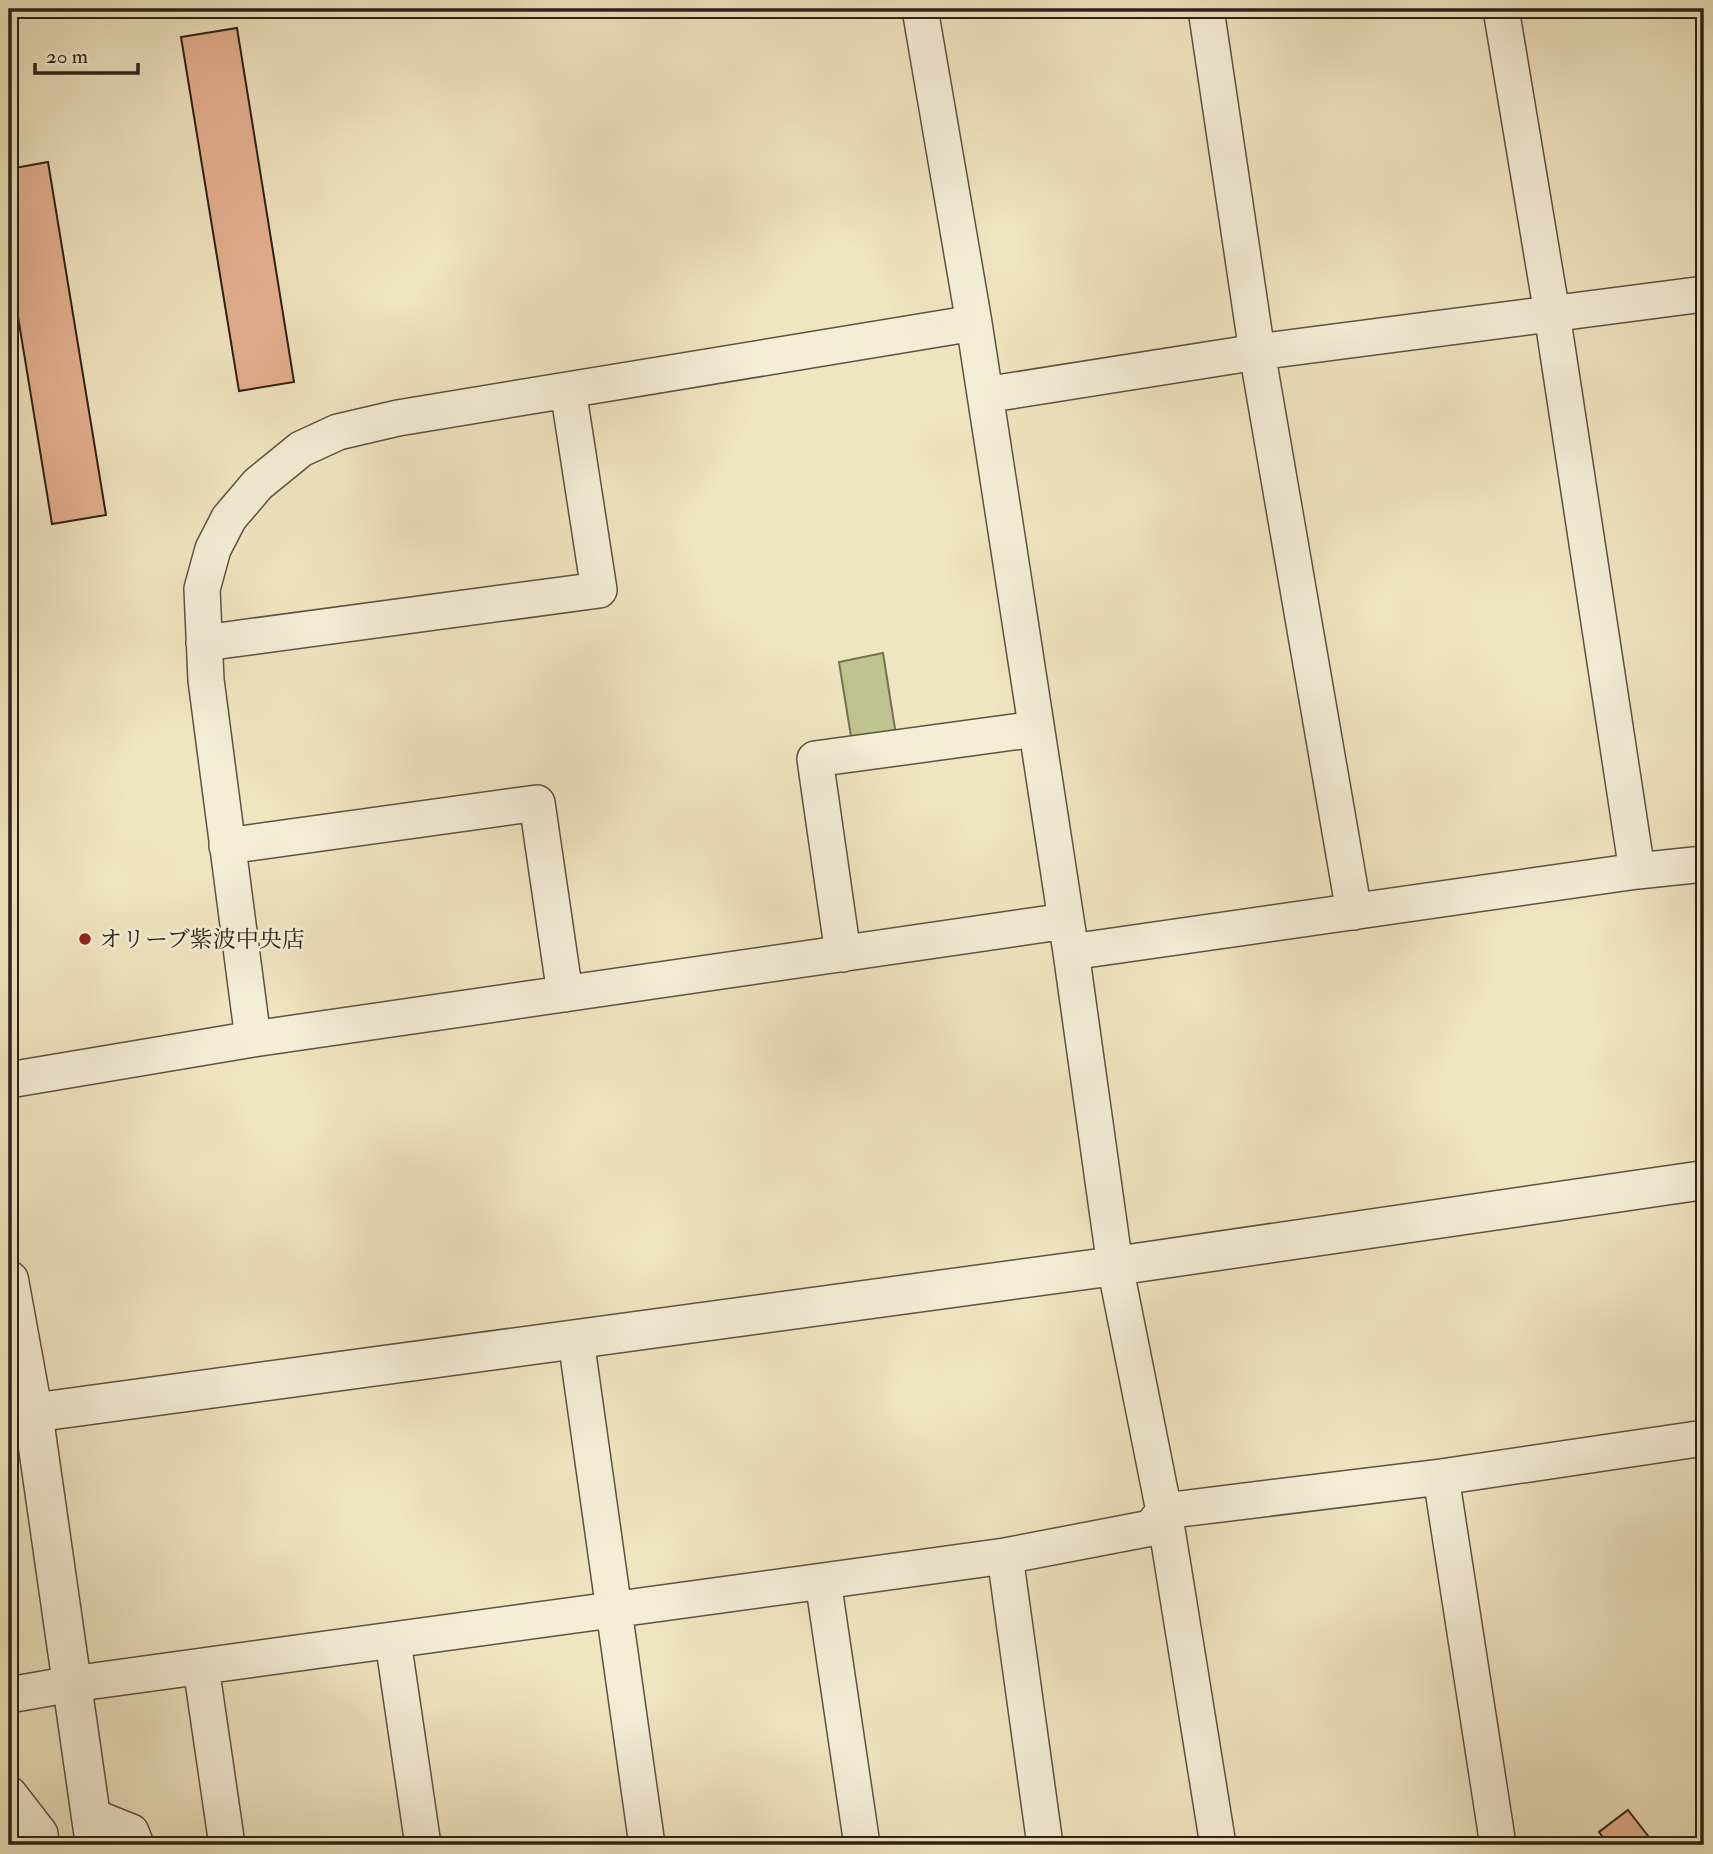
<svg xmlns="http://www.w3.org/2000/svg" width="1713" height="1854" viewBox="0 0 1713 1854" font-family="'IM FELL Double Pica','Noto Serif JP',serif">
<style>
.green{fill:#bec390;stroke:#757253;stroke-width:2}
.building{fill:#e6b191;stroke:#2c2116;stroke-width:2}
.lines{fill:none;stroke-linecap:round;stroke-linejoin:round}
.minor-casing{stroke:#5d5241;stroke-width:38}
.tertiary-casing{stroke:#5d5241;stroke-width:41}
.minor{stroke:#f5eed7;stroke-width:35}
.tertiary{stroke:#f5eed7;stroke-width:38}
.poi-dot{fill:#8f2418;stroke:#f5eed7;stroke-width:2.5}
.labels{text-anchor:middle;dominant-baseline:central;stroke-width:5;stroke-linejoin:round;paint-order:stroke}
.poi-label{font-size:23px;fill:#2c2116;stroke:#f5eed7;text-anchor:start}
</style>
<rect width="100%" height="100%" fill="#f0e5c1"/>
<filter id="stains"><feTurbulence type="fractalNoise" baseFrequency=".00286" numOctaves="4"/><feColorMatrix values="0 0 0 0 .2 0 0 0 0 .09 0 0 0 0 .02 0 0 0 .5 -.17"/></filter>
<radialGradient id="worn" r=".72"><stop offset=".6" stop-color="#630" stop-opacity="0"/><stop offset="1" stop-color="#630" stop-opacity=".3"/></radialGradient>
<!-- green -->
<path class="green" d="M883 653 896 735 852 743 839 662Z"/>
<!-- building -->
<path class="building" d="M237 28 294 382 239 391 181 37Z
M48 162 106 515 52 524 9 262V169Z
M1628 1810 1655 1845H1609L1599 1832Z"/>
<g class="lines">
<!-- minor casing -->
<g class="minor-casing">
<path id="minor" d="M920 9 974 323 1071 952 1115 1266 1164 1511 1218 1845
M1206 9 1257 352 1354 912
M1501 9 1552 314 1637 871
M985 395 1257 352 1704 294
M204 643 599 590 568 390
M227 846 537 803 565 994
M1071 952 1637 871 1704 864
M843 954 815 759 1036 729
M253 1039 206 680 202 589 213 549 229 518 258 484 301 449 338 432 398 418 974 323
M9 1080 253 1039 1066 921
M576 1340 647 1845
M1441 1477 1498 1845
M1005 1556 1045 1845
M823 1581 862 1845
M393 1641 423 1845
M201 1667 227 1845
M9 1695 72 1684 1005 1556 1151 1528 1164 1511 1441 1477 1704 1438
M9 1794 40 1834 41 1845
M91 1816 131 1832 136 1845"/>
</g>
<!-- tertiary casing -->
<g class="tertiary-casing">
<path id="tertiary" d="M9 1280 33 1412 95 1845
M9 1416 1115 1266 1704 1180"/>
</g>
<!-- minor -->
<use href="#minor" class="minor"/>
<!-- tertiary -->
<use href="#tertiary" class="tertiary"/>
</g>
<!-- markers -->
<circle class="poi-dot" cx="85" cy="939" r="7"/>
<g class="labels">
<!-- poi labels -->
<g class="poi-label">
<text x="99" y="939">オリーブ紫波中央店</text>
</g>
</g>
<!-- margin -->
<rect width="1713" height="1854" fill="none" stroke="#f0e5c1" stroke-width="35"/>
<rect x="10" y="10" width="1692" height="1833" fill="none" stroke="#2c2116" stroke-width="3.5"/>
<rect x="18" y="18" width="1678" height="1819" fill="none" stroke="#2c2116" stroke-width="2"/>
<!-- scale -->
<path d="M35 63v10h103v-10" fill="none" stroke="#2c2116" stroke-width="3.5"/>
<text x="46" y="63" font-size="21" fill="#2c2116" stroke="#f5eed7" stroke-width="5" paint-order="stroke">20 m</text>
<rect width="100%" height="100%" filter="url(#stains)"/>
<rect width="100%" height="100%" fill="url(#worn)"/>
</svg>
